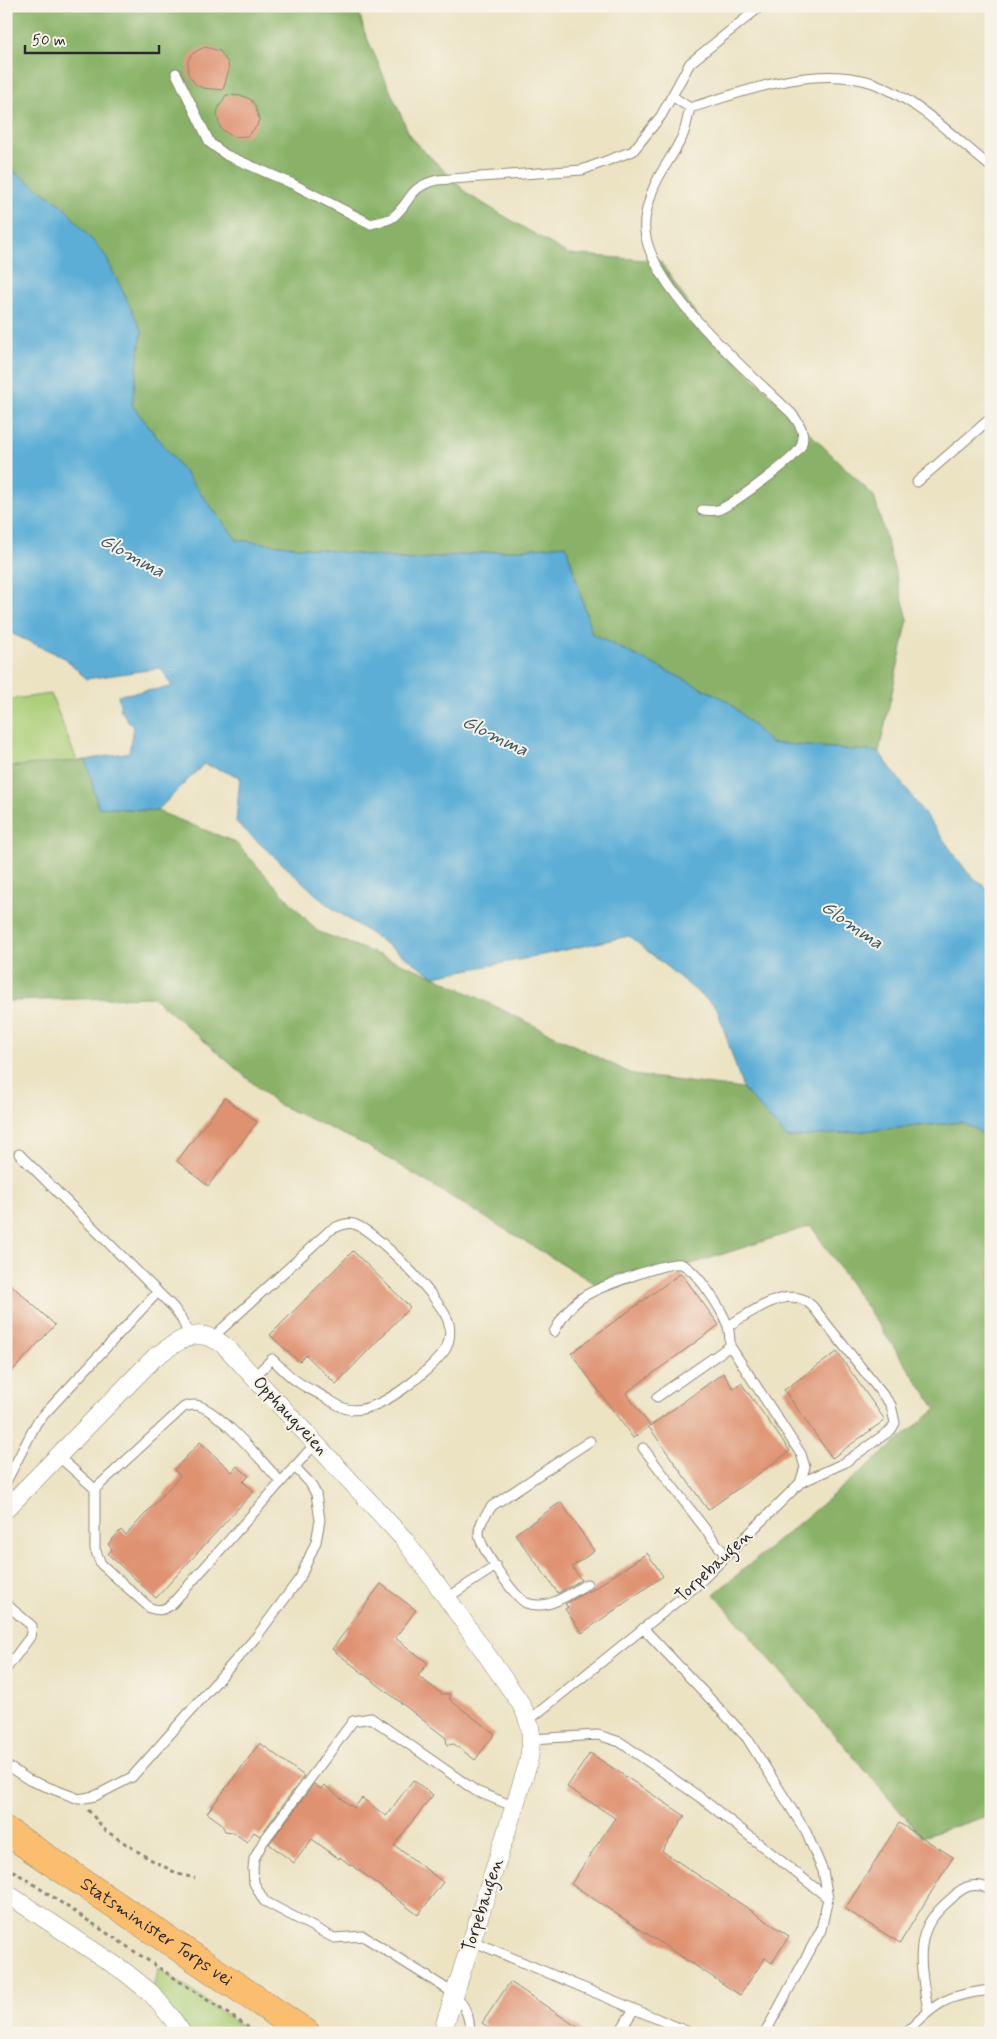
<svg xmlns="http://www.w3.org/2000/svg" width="997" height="2039" viewBox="0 0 997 2039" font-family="Mynerve,sans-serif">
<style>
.green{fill:#accf78;stroke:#6c7d52}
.forest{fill:#89b268;stroke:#5a6e4a}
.water{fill:#5caed7;stroke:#446c81}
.building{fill:#df9271}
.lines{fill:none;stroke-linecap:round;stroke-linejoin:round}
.lane-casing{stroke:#8c8777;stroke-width:11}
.street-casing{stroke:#8c8777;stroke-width:19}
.highway-casing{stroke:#8c8777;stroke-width:29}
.path{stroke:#8c8777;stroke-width:3;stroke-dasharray:4 4;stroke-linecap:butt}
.lane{stroke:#fff;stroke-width:9}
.street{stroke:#fff;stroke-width:18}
.highway{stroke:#fbbd6e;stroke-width:28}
.labels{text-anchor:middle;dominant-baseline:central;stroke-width:4;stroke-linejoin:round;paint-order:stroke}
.street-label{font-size:18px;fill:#2b2b2b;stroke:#f7f3e8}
.water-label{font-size:19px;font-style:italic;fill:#3c5967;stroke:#f7f3e8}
</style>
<rect width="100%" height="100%" fill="#f7f3e8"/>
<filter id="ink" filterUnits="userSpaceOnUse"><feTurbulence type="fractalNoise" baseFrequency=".02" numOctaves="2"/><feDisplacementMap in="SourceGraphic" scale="10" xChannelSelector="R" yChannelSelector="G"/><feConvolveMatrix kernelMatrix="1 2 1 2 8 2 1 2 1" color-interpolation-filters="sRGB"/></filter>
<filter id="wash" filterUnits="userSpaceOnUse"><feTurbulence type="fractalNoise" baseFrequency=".0096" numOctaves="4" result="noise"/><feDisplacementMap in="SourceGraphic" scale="20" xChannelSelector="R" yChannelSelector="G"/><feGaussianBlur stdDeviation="1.12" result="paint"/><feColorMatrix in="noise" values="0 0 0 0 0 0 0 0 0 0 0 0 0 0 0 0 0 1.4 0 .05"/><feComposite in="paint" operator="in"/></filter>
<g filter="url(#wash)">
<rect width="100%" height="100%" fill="#ece3c3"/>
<!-- green -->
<path class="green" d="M51 694 77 761 6 767V700Z
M159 1968 251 2033H182L151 1993Z"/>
<!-- forest -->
<path class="forest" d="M6 6H358L364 31 411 138 469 195 568 254 660 261 705 328 753 378 874 496 908 619 879 752 771 743 728 701 592 634 566 545 410 560 237 540 132 405 142 331 62 205 6 166Z
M86 760 98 807 157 811 235 842 317 931 434 976 634 1075 743 1089 787 1138 963 1122 991 1138V1815L922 1837 714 1594 936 1409 811 1226 607 1291 364 1144 277 1104 153 997 6 1001V767Z"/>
<!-- water -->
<path class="water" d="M6 166 62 205 105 255 142 331 132 405 237 540 410 560 566 545 592 634 728 701 771 743 879 752 968 873 991 892V1138L962 1122 787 1138 743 1089 717 1008 629 936 524 959 434 976 329 906 236 822 240 777 204 764 157 811 98 807 86 760 129 752 133 727 121 711 118 695 172 687 161 668 86 679 65 658 6 631Z"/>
<g id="blocks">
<!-- building -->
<path class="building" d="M205 47 220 51 228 63 229 70 223 90 203 88 196 85 188 74V60L192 54 198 50Z
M226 95 243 96 250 99 255 105 259 119 257 126 247 136 233 137 221 129 217 116 218 109Z
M225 1098 257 1122 208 1186 177 1161Z
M353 1251 410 1307 336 1384 306 1355 299 1362 270 1335Z
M681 1273 719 1325 626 1393 650 1426 723 1373 733 1388 741 1383 790 1451 708 1510 649 1427 633 1438 571 1353Z
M6 1280 55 1325 6 1378Z
M837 1352 885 1420 832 1458 784 1390Z
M200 1442 232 1472 237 1466 249 1476 243 1482 254 1491 156 1598 108 1554 112 1549 108 1544 121 1530 126 1535 180 1476 174 1470Z
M561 1502 594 1551 572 1567 581 1580 558 1593 515 1534Z
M647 1553 663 1576 582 1633 565 1609 568 1607 565 1604 588 1591 589 1592Z
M381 1584 416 1610 395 1638 428 1663 418 1676 442 1694H450V1700L495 1734 475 1760 454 1744 447 1745 446 1738 332 1649Z
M260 1743 304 1776 260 1836 254 1832 247 1842 233 1832 225 1831 221 1823 207 1813Z
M590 1753 685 1816 662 1851 789 1936 772 1963 765 1958 740 1995 571 1884 615 1818 567 1787Z
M413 1780 433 1795 394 1845 443 1882 418 1915 352 1865 351 1866 340 1857 339 1859 312 1839 294 1863 269 1844 314 1784 321 1789 324 1785 354 1808 362 1798 386 1816Z
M899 1823 953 1857 900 1943 845 1909Z
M510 1982 586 2033H497L482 2023Z"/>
</g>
</g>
<g filter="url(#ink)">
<use href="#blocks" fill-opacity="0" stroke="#8c8777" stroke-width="1"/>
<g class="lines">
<!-- lane casing -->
<g class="lane-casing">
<path id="lane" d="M176 73 210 143 226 155 293 184 371 224C377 222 388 221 393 217 413 200 407 188 437 180L582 170 633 151 661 116 690 63 761 6
M672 96 690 108C745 91 815 64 873 83 915 98 956 139 991 167
M690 108C687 119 686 132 680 141 670 161 654 179 649 202 646 211 644 223 645 232 653 292 750 373 792 414 800 424 806 434 801 446 797 458 730 506 718 510 713 511 707 510 702 510
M917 482 991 418
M19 1154 173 1307 181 1318 190 1337
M728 1326C747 1315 781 1289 804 1300 807 1301 810 1304 813 1307L891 1405 895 1423 891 1430 844 1463 800 1483
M213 1337 329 1231C336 1227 345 1222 354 1224 375 1230 445 1302 449 1324 451 1332 449 1344 445 1350 429 1372 377 1416 347 1409 339 1407 332 1401 324 1397 317 1392 308 1389 301 1384 290 1378 281 1367 272 1359L254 1377
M657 1397 730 1346
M643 1448 726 1556
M58 1456 95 1489 184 1407C187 1406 192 1405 195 1405 216 1406 265 1465 280 1481
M6 1482 37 1422 157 1293
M95 1489V1549L101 1564 150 1608C159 1611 163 1610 171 1605L315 1444
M587 1584C572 1592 554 1606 538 1605 534 1605 529 1604 526 1603 514 1596 480 1548 479 1534 479 1522 486 1515 492 1506L590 1441
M447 1598 496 1566
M6 1604 32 1626 30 1637 6 1669
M643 1628 747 1738 806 1832 823 1871 828 1898 821 1930 765 2033
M529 1720 695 1587 800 1483 805 1467 801 1454 730 1346C730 1339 730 1330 727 1324 721 1308 696 1269 681 1264 668 1261 596 1288 583 1297 570 1305 561 1319 554 1332
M532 1739 598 1735 620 1742 701 1798 828 1898
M6 1765 29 1780 79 1799 95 1796 132 1777 257 1636 300 1578 316 1542 320 1520 316 1494 310 1483 294 1466
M472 1941 691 2033
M928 2010C923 1981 913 1941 934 1916 939 1909 946 1903 953 1897 964 1885 977 1882 991 1890
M470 2033C470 2017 465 2006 455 1994L363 1936 334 1938 264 1901 254 1883 253 1869 254 1859 263 1842 353 1721 371 1718 476 1791 515 1807
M619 2033 634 2009
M906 2033C936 2002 947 1995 991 1990"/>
</g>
<!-- street casing -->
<g class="street-casing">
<path id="street" d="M6 1509 155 1357C180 1340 197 1324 225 1346L403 1538 447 1598 521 1704C533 1728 533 1737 528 1764L445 2024 444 2033
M6 1893 125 1972 151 1993 171 2017 182 2033"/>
</g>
<!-- highway casing -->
<g class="highway-casing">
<g id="highway">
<path id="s1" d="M6 1831 306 2033"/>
</g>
</g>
<!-- path -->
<path class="path" d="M88 1810 106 1831 148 1858 178 1874 195 1878
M6 1866 257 2033"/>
<!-- lane -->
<use href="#lane" class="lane"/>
<!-- street -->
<use href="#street" class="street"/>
<!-- highway -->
<use href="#highway" class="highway"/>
</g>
</g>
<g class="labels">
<!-- street labels -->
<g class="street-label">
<text transform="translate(290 1416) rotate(47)">Opphaugveien</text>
<text transform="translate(714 1566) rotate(-43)">Torpebaugen</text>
<text transform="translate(483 1905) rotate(-72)">Torpebaugen</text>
<text stroke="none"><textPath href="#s1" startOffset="181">Statsminister Torps vei</textPath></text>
</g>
<!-- water labels -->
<g class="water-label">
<text transform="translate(132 556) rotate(29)">Glomma</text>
<text transform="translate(495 736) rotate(26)">Glomma</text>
<text transform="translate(852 925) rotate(35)">Glomma</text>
</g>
</g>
<!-- margin -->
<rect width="997" height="2039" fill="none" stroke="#f7f3e8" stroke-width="25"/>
<!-- scale -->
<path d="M25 45v8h134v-8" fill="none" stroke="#2b2b2b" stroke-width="2.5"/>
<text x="32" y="45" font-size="15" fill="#2b2b2b" stroke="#f7f3e8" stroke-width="4" paint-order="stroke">50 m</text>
</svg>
